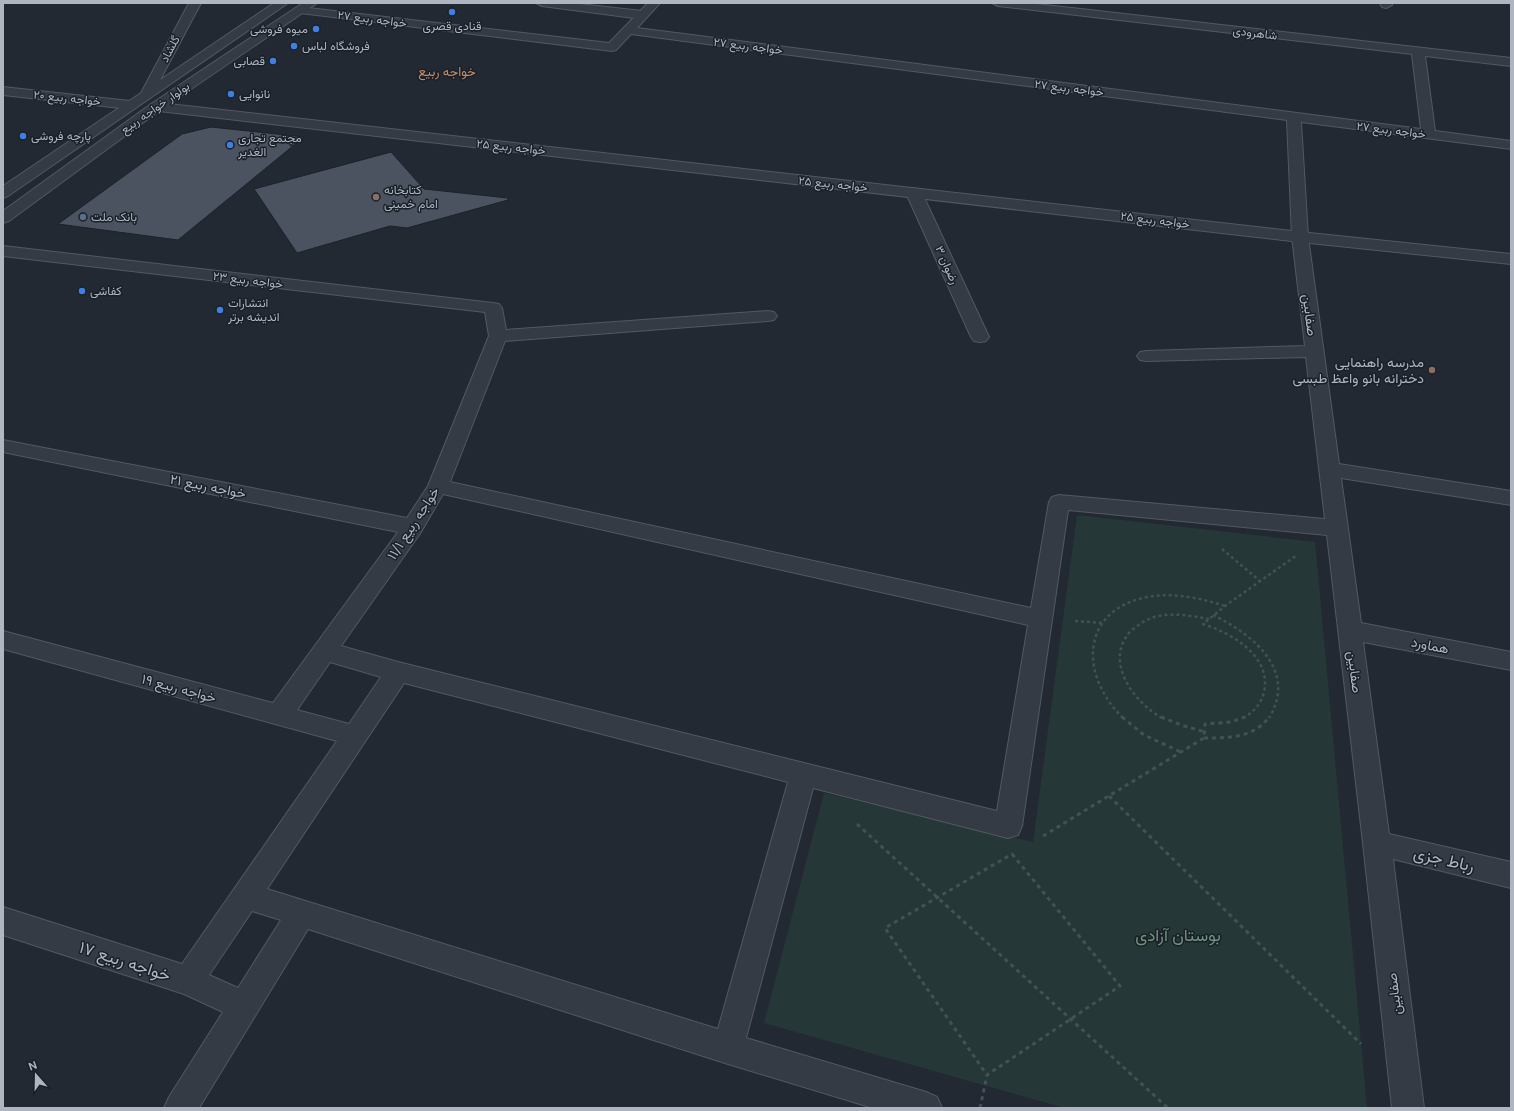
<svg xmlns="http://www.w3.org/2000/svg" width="1514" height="1111" viewBox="0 0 1514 1111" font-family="'DM Sans',Vazirmatn,sans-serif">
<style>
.green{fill:#263737}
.building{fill:#4a535f;stroke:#1c222b}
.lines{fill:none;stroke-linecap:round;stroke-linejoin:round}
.service-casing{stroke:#525962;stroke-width:2}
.minor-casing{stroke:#525962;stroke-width:2}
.tertiary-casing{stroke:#525962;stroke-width:2}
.path-far1{stroke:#435254;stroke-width:2.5;stroke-dasharray:3 3;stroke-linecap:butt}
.path{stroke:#435254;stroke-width:3;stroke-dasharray:4 4;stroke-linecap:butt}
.service{fill:#353b44;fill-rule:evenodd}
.minor{fill:#353b44;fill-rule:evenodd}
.tertiary{fill:#353b44;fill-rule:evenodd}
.shop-dot{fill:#3f7fe0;stroke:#1a2029;stroke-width:1.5}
.education-dot{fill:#8d6e63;stroke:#1a2029;stroke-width:1.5}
.service-dot{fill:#5c6f8a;stroke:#1a2029;stroke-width:1.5}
.labels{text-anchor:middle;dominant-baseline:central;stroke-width:3;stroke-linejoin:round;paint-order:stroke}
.far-street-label{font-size:12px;fill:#afb6c1;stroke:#1a2029}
.far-poi-label{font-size:12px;fill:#afb6c1;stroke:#1a2029;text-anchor:start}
.far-neighbourhood-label{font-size:13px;fill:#c58e66;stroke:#1a2029}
.street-label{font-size:14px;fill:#afb6c1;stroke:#1a2029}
.poi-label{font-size:14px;fill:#afb6c1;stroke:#1a2029;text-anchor:end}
.near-street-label{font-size:17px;fill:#afb6c1;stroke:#1a2029}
.near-park-label{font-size:17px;fill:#719479;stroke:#1a2029}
</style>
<rect width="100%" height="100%" fill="#222933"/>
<!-- green -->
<path class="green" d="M1077 515 1315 542 1367 1108H1065L764 1023 824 793 1033 842Z"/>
<!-- building -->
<path class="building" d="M211 127 304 137 178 240 58 224 182 134Z
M391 152 424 189 508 198V200L407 228 390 226 297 253 254 189Z"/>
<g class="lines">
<!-- service casing -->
<g class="service-casing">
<path id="service" d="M536 3H571L642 11 648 15 642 19 542 6Z
M1380 3H1392V5L1386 8 1382 7Z"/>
</g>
<!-- minor casing -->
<g class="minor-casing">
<path id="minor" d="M648 3H660L637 28 1421 129 1412 54 998 6 992 3H1028L1511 58V66L1425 56 1435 131 1511 141V149L1301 122 1308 237 1339 464 1511 491V505L1341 478 1361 623 1511 652V670L1363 642 1389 834 1511 862V888L1393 859 1424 1108H1392L1363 843 1327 535 1068 510 1022 826 1018 835 1008 838 813 788 746 1038 926 1092 937 1097 942 1108H873L728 1064 308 929 199 1108H164L169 1097 223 1012 184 994 3 935V907L182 964 337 741 3 649V631L273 703 398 532 3 452V440L407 518 428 486 489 336 485 312 3 256V246L493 303 499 304 502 308 506 330 768 311 774 312 777 316 774 320 768 321 505 341 450 482 1031 608 1049 502 1052 497 1059 495 1325 519 1306 357 1146 361 1140 360 1137 356 1140 352 1146 351 1305 346 1292 237 1287 120 631 34 616 50 612 51 300 13 294 10 300 7 609 43ZM443 494 1028 625 997 811 398 662 341 646 421 532ZM330 662 381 677 349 724 297 710ZM404 683 788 782 718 1029 267 889ZM252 911 281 920 238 988 209 975Z
M3 87 130 101 135 102 137 105 135 108 130 109 3 95Z
M914 188 919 190 922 193 989 337 986 341 980 342 974 341 971 337 906 193 909 190Z"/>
</g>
<!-- tertiary casing -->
<g class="tertiary-casing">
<path id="tertiary" d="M189 3H201L160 80 274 3H288L8 196 3 198V186L141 93Z
M303 3H317L169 104 1300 232 1511 254V264L1300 242 159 111 9 221 3 223V211L151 104Z"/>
</g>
<!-- path-far1 -->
<path class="path-far1" d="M1222 549 1260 581
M1213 615C1252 634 1298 670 1269 718
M1075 621 1103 623
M1123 718C1080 676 1079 611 1147 597 1173 592 1200 598 1225 606
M1162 718C1135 703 1104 663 1129 633 1136 626 1145 620 1154 617 1172 612 1191 616 1209 619
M1243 718C1254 712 1261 704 1264 692 1272 656 1231 633 1203 624L1225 606 1297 555"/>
<!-- path -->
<path class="path" d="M1122 717 1144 735 1181 752
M1161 717 1181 725 1205 732
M1204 738C1228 738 1254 738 1269 717
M1109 796 1361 1044
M857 824 1168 1108
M1043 836 1204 738 1205 724 1231 722 1245 717
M1012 854 1120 986 987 1075 885 928Z
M980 1108 987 1075"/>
<!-- service -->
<use href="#service" class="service"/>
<!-- minor -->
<use href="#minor" class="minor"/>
<!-- tertiary -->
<use href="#tertiary" class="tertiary"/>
</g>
<!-- markers -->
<g class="shop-dot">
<circle cx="452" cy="12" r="4"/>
<circle cx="316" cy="29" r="4"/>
<circle cx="294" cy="46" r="4"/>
<circle cx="273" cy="61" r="4"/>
<circle cx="231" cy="94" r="4"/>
<circle cx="23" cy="136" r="4"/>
<circle cx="230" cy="145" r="4"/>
<circle cx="82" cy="291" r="4"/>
<circle cx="220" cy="310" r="4"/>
</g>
<g class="education-dot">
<circle cx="376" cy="197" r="4"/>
<circle cx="1432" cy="370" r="4"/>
</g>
<circle class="service-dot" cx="83" cy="217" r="4"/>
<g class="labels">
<!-- far-street labels -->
<g class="far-street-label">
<text transform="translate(372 19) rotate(7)">خواجه ربیع ۲۷</text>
<text transform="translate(1255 33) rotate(7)">شاهرودی</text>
<text transform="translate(748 46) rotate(7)">خواجه ربیع ۲۷</text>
<text transform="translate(170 49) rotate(-62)">گلشاد</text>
<text transform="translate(1069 88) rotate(7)">خواجه ربیع ۲۷</text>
<text transform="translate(67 98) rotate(6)">خواجه ربیع ۲۰</text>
<text transform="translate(155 108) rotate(-35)">بولوار خواجه ربیع</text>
<text transform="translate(1391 130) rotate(7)">خواجه ربیع ۲۷</text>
<text transform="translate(511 147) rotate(6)">خواجه ربیع ۲۵</text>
<text transform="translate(833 184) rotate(6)">خواجه ربیع ۲۵</text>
<text transform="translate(1155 220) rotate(7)">خواجه ربیع ۲۵</text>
<text transform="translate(947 265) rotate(66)">رضوان ۳</text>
<text transform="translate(248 280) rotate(7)">خواجه ربیع ۲۳</text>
</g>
<!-- far-poi labels -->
<g class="far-poi-label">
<text x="452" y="26" text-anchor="middle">قنادی قصری</text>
<text x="308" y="29" text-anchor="end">میوه فروشی</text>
<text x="302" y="46">فروشگاه لباس</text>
<text x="265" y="61" text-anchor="end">قصابی</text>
<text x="239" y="94">نانوایی</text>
<text x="31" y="136">پارچه فروشی</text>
<text x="238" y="138">مجتمع تجاری<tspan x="238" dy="14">الغدیر</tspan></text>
<text x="384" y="190">کتابخانه<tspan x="384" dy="14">امام خمینی</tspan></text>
<text x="91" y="217">بانک ملت</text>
<text x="90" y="291">کفاشی</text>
<text x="228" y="303">انتشارات<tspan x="228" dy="14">اندیشه برتر</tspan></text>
</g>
<!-- far-neighbourhood labels -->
<g class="far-neighbourhood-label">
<text x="447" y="71">خواجه ربیع</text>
</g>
<!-- street labels -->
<g class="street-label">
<text transform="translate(1310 315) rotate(83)">صفابین</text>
<text transform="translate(208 486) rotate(11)">خواجه ربیع ۲۱</text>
<text transform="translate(413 523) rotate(-57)">خواجه ربیع ۱۱/۱</text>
<text transform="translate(1430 645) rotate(11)">هماورد</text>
<text transform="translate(1355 672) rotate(83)">صفابین</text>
<text transform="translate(179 688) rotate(15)">خواجه ربیع ۱۹</text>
<text transform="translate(1394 994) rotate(-97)">صفابین</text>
</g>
<!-- poi labels -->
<g class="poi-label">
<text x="1424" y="362">مدرسه راهنمایی<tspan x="1424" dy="16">دخترانه بانو واعظ طبسی</tspan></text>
</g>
<!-- near-street labels -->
<g class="near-street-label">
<text transform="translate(1444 859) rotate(13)">رباط جزی</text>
<text transform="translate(125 961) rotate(18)">خواجه ربیع ۱۷</text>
</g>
<!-- near-park labels -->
<g class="near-park-label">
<text x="1178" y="935">بوستان آزادی</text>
</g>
</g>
<!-- border -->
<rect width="1514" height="1111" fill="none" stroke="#afb6c1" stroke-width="8"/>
<!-- north arrow -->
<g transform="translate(36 1075) rotate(340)" stroke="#1a2029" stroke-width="3" paint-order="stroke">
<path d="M0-3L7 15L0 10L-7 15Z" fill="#afb6c1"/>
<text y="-6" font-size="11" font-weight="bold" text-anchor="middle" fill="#afb6c1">N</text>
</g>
</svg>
